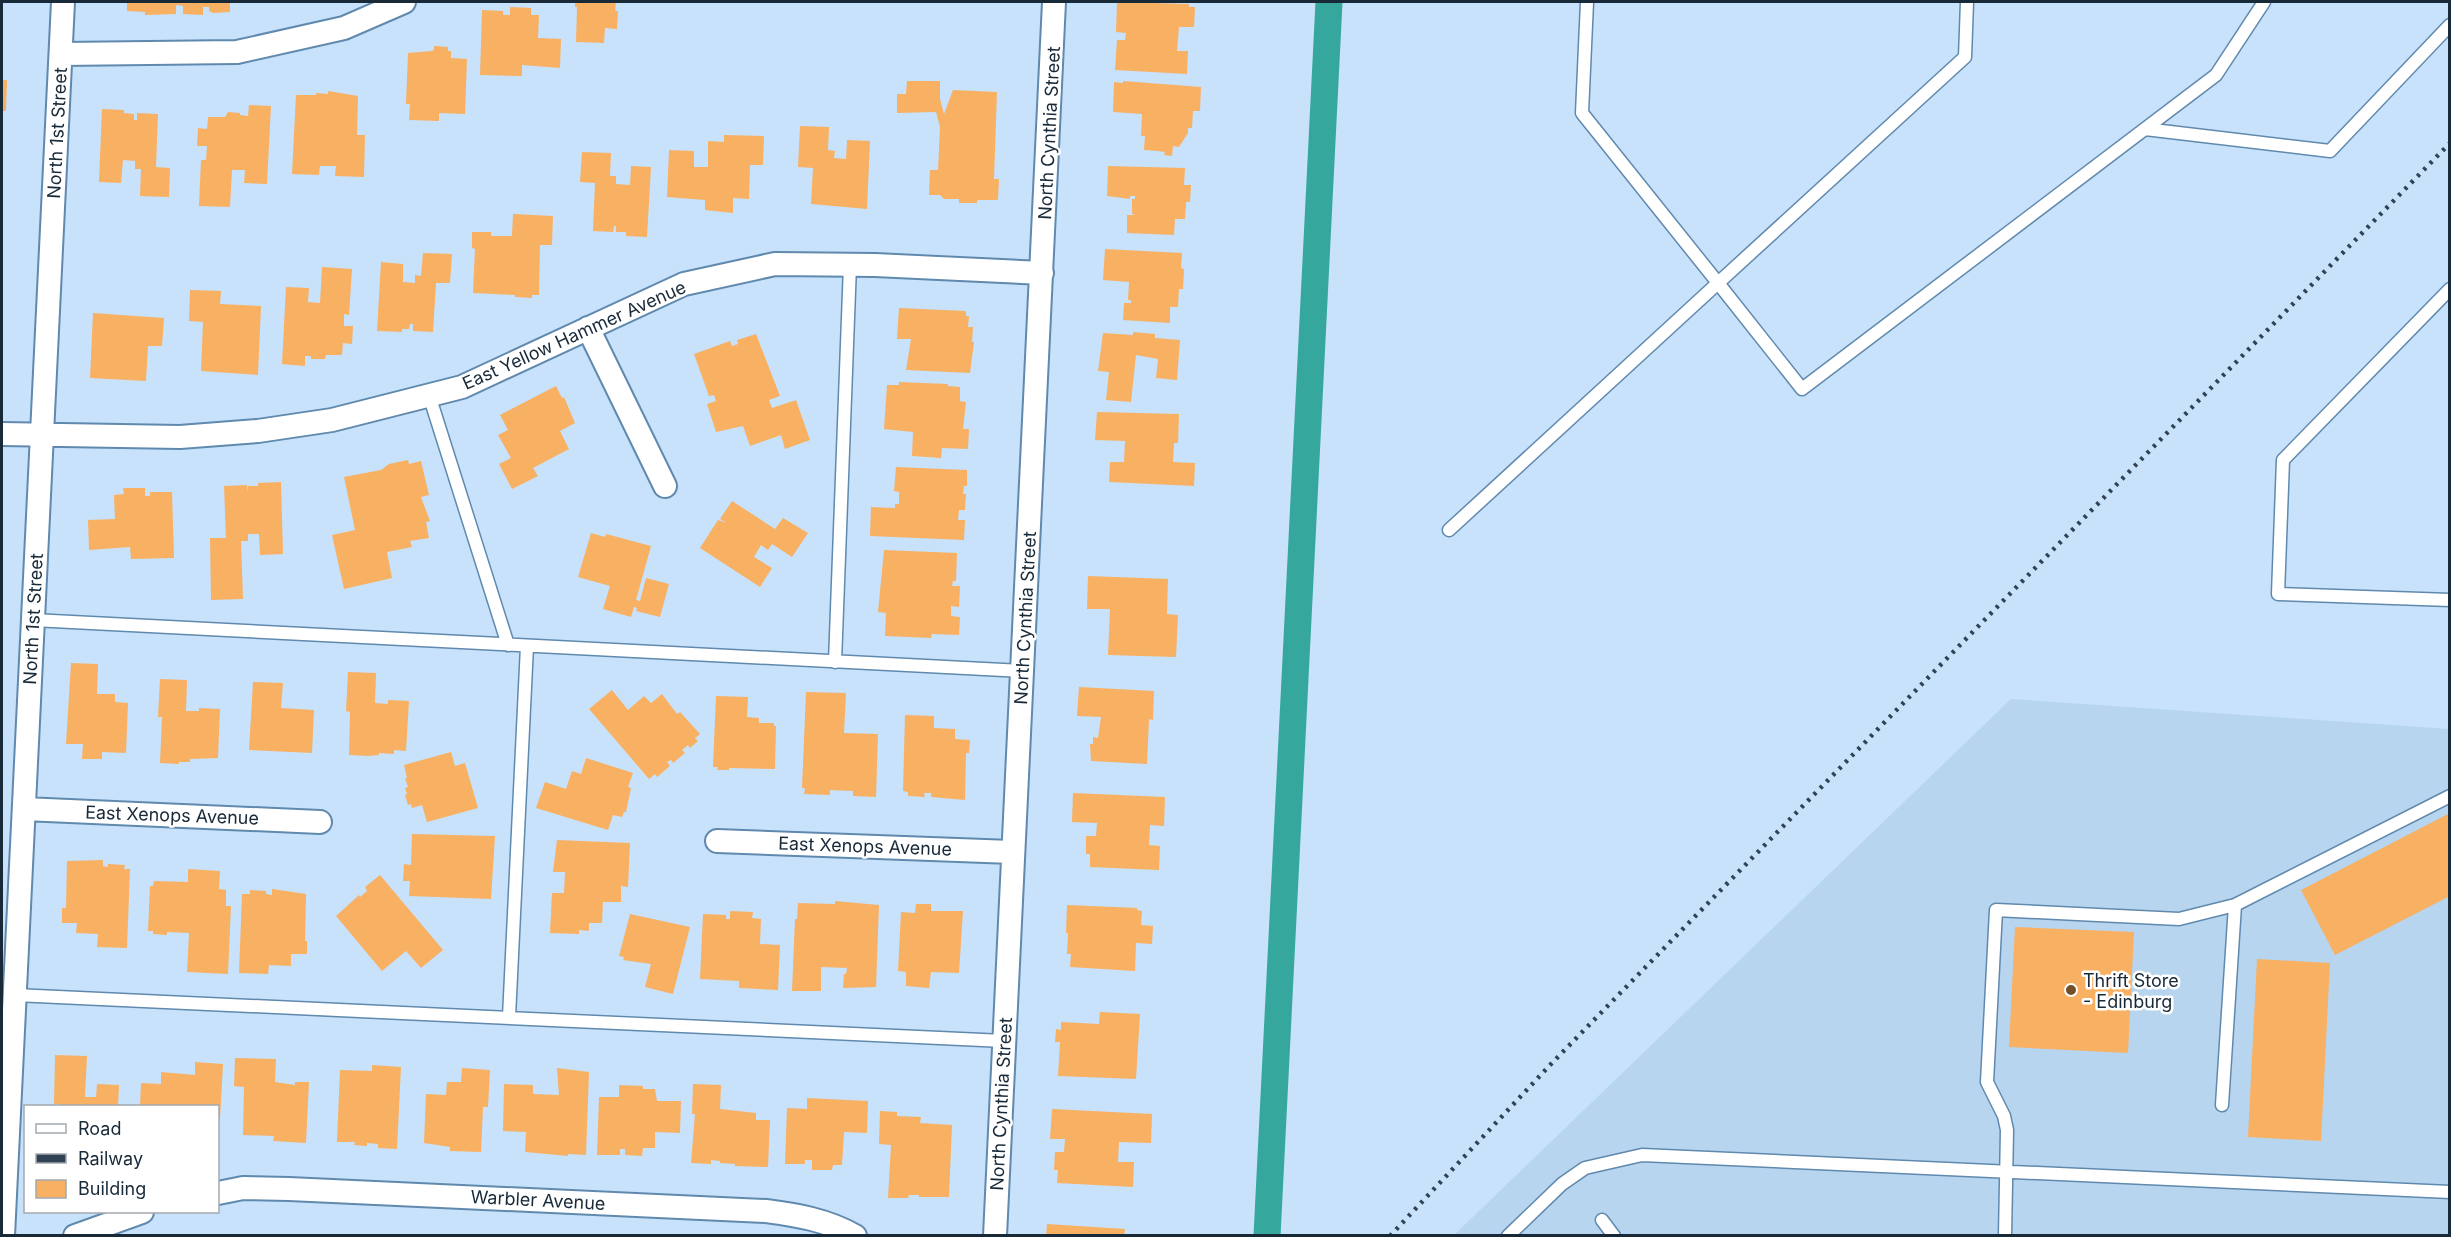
<svg xmlns="http://www.w3.org/2000/svg" width="2451" height="1237" viewBox="0 0 2451 1237" font-family="Inter,sans-serif">
<style>
.built{fill:#b7d5ef}
.lines{fill:none;stroke-linecap:round;stroke-linejoin:round}
.canal{stroke:#36a79d;stroke-width:27}
.building{fill:#f8b063}
.lane-casing{stroke:#6089ae;stroke-width:15}
.street-casing{stroke:#6089ae;stroke-width:26}
.lane{stroke:#fff;stroke-width:12}
.street{stroke:#fff;stroke-width:22}
.rail{stroke:#304253;stroke-width:4.5;stroke-dasharray:3 6;stroke-linecap:butt}
.poi-dot{fill:#734f29;stroke:#fff;stroke-width:2}
.labels{text-anchor:middle;dominant-baseline:central;stroke-width:5;stroke-linejoin:round;paint-order:stroke}
.street-label{font-size:18px;fill:#182938;stroke:#fff}
.poi-label{font-size:18px;fill:#182938;stroke:#fff;text-anchor:start}
</style>
<rect width="100%" height="100%" fill="#c8e2fb"/>
<!-- built -->
<path class="built" d="M2011 699 2449 729V1235L1453 1236Z"/>
<g class="lines">
<!-- canal -->
<path class="canal" d="M1267 1236 1329 2"/>
</g>
<!-- building -->
<path class="building" d="M127 2H230V12L213 13 209 11V7H203V15L183 14V6L176 5V14L145 15V12L127 11Z
M575 2H616L615 11H618L617 29 605 28 604 43 576 42 577 7H575Z
M1117 2 1189 4V7H1195L1194 27H1179L1177 51H1188L1187 74 1115 70 1117 40H1125L1126 33 1116 32Z
M510 7 531 8V15H539L538 38 561 39 560 68 522 65V76L480 75 482 10 503 11V15H510Z
M434 46 448 47V51H451V58L467 59 465 114 439 113V121L409 120 410 104H406L408 53 431 51 434 50Z
M2 80H7L6 111H2Z
M907 81H940V99L944 114 953 90 997 92 994 179H999L998 200H977V203H959V199H944L940 195H929L930 170H938L940 127 936 112 897 113V94H906Z
M1123 81 1201 87 1200 111H1193L1192 128H1188V133L1179 147 1173 146 1172 156 1164 155 1165 152 1158 151 1144 150 1145 136H1141L1142 114 1113 112 1114 82 1123 83Z
M328 91 358 96 357 135H365L364 177 335 176 336 166H320L319 175 292 174 296 95H316V93L328 94Z
M249 105 271 106 267 184 244 183 245 170H232L230 207 199 206 201 160H206L207 146H197L198 128 207 129 208 117H225L228 112 240 113V115L248 116Z
M102 109 124 110V113L134 114V120H137V113L158 114 156 167 170 168 169 197 140 196 141 169H135V161L123 160 121 183 99 182Z
M800 126 829 127 828 150 835 151 834 158 846 159 847 140 870 141 867 209 811 204 813 168 798 167Z
M724 135 764 136 763 165H750L749 199 733 198V213L705 210V200L667 197 669 150 694 151V167H708V141L724 142Z
M582 152 611 153 610 176H616V184L630 185 631 166 651 167 647 237 626 236V232H616V226H614L613 232 593 231 595 183 580 182Z
M1108 166 1185 168 1184 185H1191L1190 202H1186L1185 219H1175L1174 235 1127 233V215H1134L1132 213V199H1135V196H1130V199L1107 196Z
M513 214 553 216 552 245H540L539 295H532V298L515 297V295L473 293 475 249 472 248V232H491V236H512Z
M1105 249 1182 253 1181 268 1184 269 1183 289H1179L1178 307H1170V323L1123 320 1124 303H1131V300H1128L1129 282 1103 280Z
M423 253 452 254 450 283H436L433 332 413 331V324H410L409 329H402V332L377 331 381 262 403 264V282L415 283V275L421 276Z
M322 267 352 269 349 315 344 314V326H353L352 344 343 343 342 355H326L325 359H311V356H305V366L282 364 286 287 309 288 308 302 320 303Z
M190 290 221 291 220 304 261 306 258 375 201 371 203 322 189 321Z
M899 308 966 311V316H969L968 327H973L972 342H974L970 373 906 370 911 339H897Z
M93 313 164 318 162 346H148L146 381 90 378Z
M1133 332 1155 334V338L1180 340 1177 380 1156 378 1158 359 1136 355 1131 402 1106 400 1109 372 1098 371 1103 333 1133 335Z
M756 334 780 396 769 400 772 408 796 400 810 440 785 449 781 435 750 446 743 426 716 432 707 404 716 401 714 395 709 396 694 354 730 341 732 346 738 344 737 340Z
M899 382 948 384V386L960 387V401L966 402 963 429H969L968 449 942 448 941 458 912 456 913 432 884 429 887 385H899Z
M556 386 562 398 564 397 575 423 560 431 569 449 533 468 538 476 512 489 499 464 511 458 498 435 508 430 500 415Z
M1097 412 1179 414 1178 443H1174L1173 462 1195 463 1194 486 1109 482 1110 462H1124L1125 441 1095 440Z
M408 460 409 464 421 461 429 495 421 497 430 521 426 522 429 538 410 541 412 547 387 552 392 578 344 589 332 535 355 530 344 477 381 470 389 464Z
M896 467 967 470V486H964L963 494H966L965 510H959L958 520H965L964 540 870 536 871 507 895 508V504H899V492L894 491Z
M281 482 283 554 260 555 259 534H248V541H241L243 599 211 600 210 538H226L224 486 247 485V492L248 486H258V483Z
M123 488H145V496H150V492H172L174 558 131 559 130 547 89 550 88 520 115 519 114 495 124 494Z
M732 501 775 529 783 518 808 533 792 557 772 544 768 550 761 545 754 557 772 568 760 587 700 548 718 520 727 523 720 519Z
M591 533 605 537 606 534 651 546 636 600 640 601 646 578 669 584 660 617 636 611 637 608 634 607 631 617 603 609 610 586 578 577Z
M884 550 957 553 956 581H953L952 586H960L959 607 951 606V616L960 617 959 635 932 634 931 638 885 636 886 613 878 612Z
M1088 576 1168 579 1167 614 1178 615 1176 657 1108 655 1110 609H1087Z
M71 663 98 664 97 694H115V702L128 703 126 753 102 752V759H82L83 744H66Z
M348 672 376 673 375 703 388 704V700L409 701 406 751 394 750V754L379 753V755L368 756 349 755 350 712 346 711Z
M160 679 187 680 186 711H199V708L220 709 218 758 190 759V762H179V764L160 763 162 717H158Z
M253 682 283 683 281 708 314 710 312 753 249 750Z
M1079 687 1154 691 1153 720 1149 719 1147 764 1091 761 1090 744H1093V737L1098 738 1101 717 1077 716Z
M612 690 628 710 644 696 651 703 662 694 677 714 680 712 700 734 695 738 698 741 690 748 688 745 682 750 685 753 673 763 671 760 667 762 670 766 657 777 655 774 649 779 589 709Z
M806 692 846 693 844 733 878 734 876 797 853 796V791L830 790V795L804 794 805 788H802Z
M716 696 748 697 747 717 759 718V723H774V726H776L775 769 729 768V770H717L718 767H713Z
M905 715 934 716V728L955 729V739L970 740 969 753H966L965 800 931 797V793H924L925 797 908 796V792L903 791Z
M451 752 455 766 465 763 478 808 427 822 422 805 412 808 411 804 408 805 405 795 407 794 405 788 408 787 405 778H407L404 765Z
M586 758 633 773 628 787 631 788 626 812H624L622 817 613 815 608 830 536 808 545 782 566 789 572 771 581 774Z
M1073 793 1165 797 1164 826 1150 825 1149 845 1160 846 1159 870 1090 867V854H1086V836H1096L1097 823 1072 822Z
M2450 813V896L2335 955 2301 890Z
M412 834 495 836 491 899 409 896 410 881H403L404 864 411 865Z
M557 840 630 843 628 887 621 886V902H603L602 923H589V931L579 930V934L550 933 552 893H564L565 872H553Z
M103 860V866L108 867V864L125 865 124 869H130L127 948 97 947 98 934 76 933 77 923H62V908H66L67 861Z
M188 869 220 871 219 889 226 890V906H231L228 974 187 972 189 933 167 932V935L153 934V931H148L150 886H153L154 881 188 882Z
M380 875 443 950 421 968 406 951 382 971 336 916 359 895 360 897 367 891 365 887Z
M272 889 306 894 305 941H307V954H291V966L269 965 268 974 239 973 242 894H250V890L266 891V894L272 895Z
M835 901 879 905 876 987 843 988 844 974H846L847 968 821 967V991H792L795 919H797L798 903 835 904Z
M916 904H931V911H963L959 973 931 972 929 988 906 986V972L898 971 901 912 915 913Z
M1067 905 1137 908V910L1142 911 1141 925 1153 926 1152 944 1136 943 1135 971 1070 967 1071 954H1067L1068 933H1066Z
M730 911 753 912 752 918 761 919 760 944 780 945 778 990 739 988V981L700 979 703 914 726 915V919H730Z
M630 914 690 927 673 994 645 987 651 964 623 960 624 957 619 956Z
M2015 927 2134 932 2128 1053 2009 1047Z
M2257 959 2330 963 2321 1141 2248 1137Z
M1100 1012 1140 1014 1136 1079 1058 1076 1060 1042H1055L1056 1029 1061 1030V1022L1099 1024Z
M55 1055 87 1056 85 1097H96L97 1084 119 1085 118 1106H58L59 1104H54Z
M235 1058 276 1059 275 1082 295 1085V1082H309L306 1143 273 1141 274 1136 243 1135 244 1087 234 1086Z
M195 1062 223 1064 220 1119H218V1106H140L141 1083 161 1084V1072L195 1075Z
M372 1065 401 1067 397 1149 378 1148V1144L367 1143V1146L354 1145 355 1142H337L340 1070 372 1071Z
M462 1068 490 1070 488 1107H483L481 1152 450 1151V1147L424 1143 426 1094 446 1095 447 1082H461Z
M557 1068 589 1072 586 1155 568 1154V1156L525 1152 526 1132 503 1131 504 1084 533 1085V1094L559 1095Z
M693 1084 721 1085 720 1109 756 1113V1120H770L768 1167 735 1166V1164L720 1163V1161L711 1160V1164L691 1163 695 1114H692Z
M619 1085 643 1086V1089H655L657 1101H681L680 1133 655 1132V1148H643L642 1156 625 1155V1149H620V1155H597L599 1097H619Z
M807 1098 868 1101 867 1133 844 1132 842 1165H833L832 1170H812V1160H805V1164H785L787 1108 807 1109Z
M1052 1109 1152 1114 1151 1143 1119 1142 1118 1162H1134L1133 1187 1057 1183 1058 1170H1054L1055 1152H1064L1065 1139H1050Z
M880 1111 897 1112V1116L921 1117 920 1123 952 1125 949 1197H919V1195H909L908 1198H888L891 1145 879 1144Z
M1047 1224 1125 1229 1124 1236H1046Z"/>
<g class="lines">
<!-- lane casing -->
<g class="lane-casing">
<path id="lane" d="M1587 2 1582 113 1718 283 1965 57 1967 2
M2145 129 2330 151 2450 25
M2450 289 2283 460 2278 594 2450 600
M429 395 508 645
M1449 530 1718 283 1802 389 2216 75 2264 2
M33 620 1022 671
M835 662 850 265
M15 995 1004 1041
M509 1017 527 646
M2222 1105 2235 905
M1602 1220 1614 1236
M1508 1236 1562 1184 1585 1168 1642 1155 2450 1192
M2005 1236 2007 1130 2004 1116 1987 1082 1996 910 2179 919 2235 905 2450 796"/>
</g>
<!-- street casing -->
<g class="street-casing">
<path id="street" d="M61 54 237 52 344 28 404 2
M588 328 665 486
M2 434 180 437 258 431 332 420 462 387 684 284 775 264 875 265 1042 273
M24 809 320 822
M717 841 1012 852
M218 1193 243 1188 289 1189 766 1211C797 1215 827 1220 855 1236
M3 1236 63 2
M75 1236 142 1212
M995 1236 1054 2"/>
</g>
<!-- lane -->
<use href="#lane" class="lane"/>
<!-- street -->
<use href="#street" class="street"/>
<!-- rail -->
<path class="rail" d="M1390 1236 1551 1064 2450 143"/>
</g>
<!-- markers -->
<circle class="poi-dot" cx="2071" cy="990" r="6"/>
<g class="labels">
<!-- street labels -->
<g class="street-label">
<text transform="translate(57 133) rotate(-87)">North 1st Street</text>
<text transform="translate(1049 133) rotate(-87)">North Cynthia Street</text>
<text transform="translate(574 335) rotate(-24)">East Yellow Hammer Avenue</text>
<text transform="translate(1025 618) rotate(-87)">North Cynthia Street</text>
<text transform="translate(33 619) rotate(-87)">North 1st Street</text>
<text transform="translate(172 815) rotate(2)">East Xenops Avenue</text>
<text transform="translate(865 846) rotate(2)">East Xenops Avenue</text>
<text transform="translate(1001 1104) rotate(-87)">North Cynthia Street</text>
<text transform="translate(538 1200) rotate(3)">Warbler Avenue</text>
</g>
<!-- poi labels -->
<g class="poi-label">
<text x="2083" y="980">Thrift Store<tspan x="2083" dy="21">- Edinburg</tspan></text>
</g>
</g>
<!-- border -->
<rect width="2451" height="1237" fill="none" stroke="#182938" stroke-width="6"/>
<!-- legend -->
<rect x="24" y="1105" width="195" height="108" fill="#ffffff" stroke="#a3a9af" stroke-width="1.5"/>
<rect x="36" y="1124" width="30" height="9" fill="#ffffff" stroke="#a3a9af" stroke-width="1.5"/>
<text x="78" y="1135" font-size="18" fill="#182938">Road</text>
<rect x="36" y="1154" width="30" height="9" fill="#304253" stroke="#a3a9af" stroke-width="1.5"/>
<text x="78" y="1165" font-size="18" fill="#182938">Railway</text>
<rect x="36" y="1180" width="30" height="18" fill="#f8b063" stroke="#a3a9af" stroke-width="1.5"/>
<text x="78" y="1195" font-size="18" fill="#182938">Building</text>
</svg>
